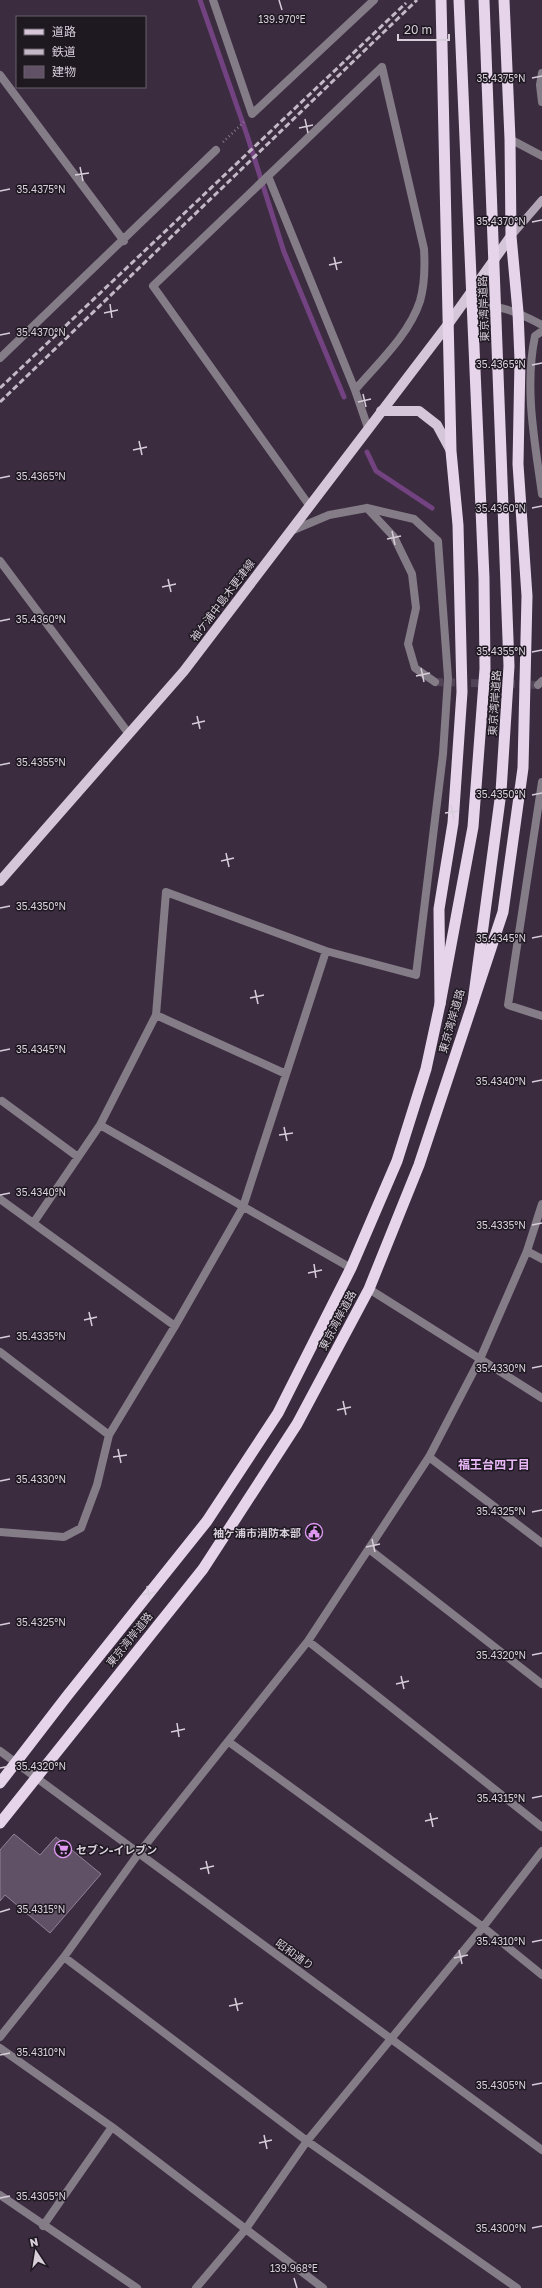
<svg xmlns="http://www.w3.org/2000/svg" width="542" height="2288" viewBox="0 0 542 2288" font-family="'Golos Text','Noto Sans JP',sans-serif">
<style>
.lines{fill:none;stroke-linecap:round;stroke-linejoin:round}
.stream{stroke:#734281;stroke-width:5}
.building{fill:#615166;stroke:#928097}
.minor-tunnel{stroke:#524457;stroke-width:8;stroke-dasharray:8 4;stroke-linecap:butt}
.path{stroke:#877b8b;stroke-width:2.5;stroke-dasharray:1 3;stroke-linecap:butt}
.service{stroke:#847c86;stroke-width:8}
.minor{stroke:#847c86;stroke-width:8}
.tertiary{stroke:#847c86;stroke-width:8}
.secondary{stroke:#b2a6b6;stroke-width:8}
.primary{stroke:#d6c6da;stroke-width:10}
.trunk{stroke:#e6d4eb;stroke-width:11}
.rail{stroke:#c3b9c6;stroke-width:3;stroke-dasharray:6 3;stroke-linecap:butt}
.trunk-bridge{stroke:#e6d4eb;stroke-width:11}
.ticks{fill:none;stroke:#d7ceda;stroke-width:1.5}
.labels{text-anchor:middle;dominant-baseline:central;stroke-width:3;stroke-linejoin:round;paint-order:stroke}
.street-label{font-size:11px;fill:#d7ceda;stroke:#1e1821}
.poi-label{font-size:11px;font-weight:bold;fill:#d7ceda;stroke:#1e1821;text-anchor:end}
.neighbourhood-label{font-size:12px;font-weight:bold;fill:#e8b7f6;stroke:#1e1821}
.ticks-label{font-size:10px;text-anchor:middle;fill:#d7ceda;stroke:#1e1821;stroke-width:3;stroke-linejoin:round;paint-order:stroke}
</style>
<rect width="100%" height="100%" fill="#3b2c40"/>
<g class="lines">
<!-- stream -->
<path class="stream" d="M200 0 247 135 284 252 344 397
M367 452 376 471 432 508"/>
</g>
<!-- building -->
<path class="building" d="M14 1834 40 1855 56 1837 101 1874 50 1933 5 1895 0 1901V1850Z"/>
<g class="lines">
<!-- minor-tunnel -->
<path class="minor-tunnel" d="M435 682 538 685"/>
<!-- path -->
<path class="path" d="M223 142 244 122"/>
<!-- service -->
<path class="service" d="M268 176 153 286 309 505"/>
<!-- minor -->
<path class="minor" d="M213 0 252 114 374 0
M542 73 540 85 542 102
M0 75 124 241
M510 139 542 156
M467 304C497 304 516 311 542 325
M542 331 535 336C524 388 535 443 542 494
M0 358 216 150
M355 390C378 363 409 335 420 301 425 284 425 266 424 249L382 67 268 176 355 390 368 428
M367 508 394 537 412 574 416 608 408 644 415 668 435 682
M0 561 129 734
M538 685 542 681
M542 782 508 1005 542 1016
M156 1015 286 1074
M2 1101 78 1157
M100 1125 351 1268
M0 1199 175 1326
M34 1222 100 1125 156 1015 166 892 326 951
M527 1251 542 1259
M369 1289 542 1398
M0 1352 109 1435
M429 1457 542 1543
M0 1532 64 1537 81 1528 97 1485 109 1435 175 1326 243 1207 326 951 416 975 443 754 448 678 438 541 414 519 367 508 329 515 291 531
M369 1549 542 1684
M308 1641 542 1827
M229 1742 483 1927 542 1975
M64 1957 307 2141 517 2288
M0 2037 64 1957 139 1853 308 1641 429 1457 480 1359 527 1251 542 1204
M0 2048 112 2127 323 2288
M0 2195 137 2288
M43 2226 112 2127
M196 2288 245 2230 307 2141 483 1927 542 1851"/>
<!-- tertiary -->
<path class="tertiary" d="M0 1751 542 2150"/>
<!-- secondary -->
<path class="secondary" d="M511 236 542 200"/>
<!-- primary -->
<path class="primary" d="M381 411H419L437 425 451 451
M0 881 184 671 449 323 511 236"/>
<!-- trunk -->
<path class="trunk" d="M0 1783 67 1696 207 1521 278 1413 351 1268 397 1161 426 1069 440 1004 439 909 453 823 462 692 458 525 451 451 441 0
M0 1823 203 1569 297 1424 369 1289 419 1165 503 912 523 768 527 596 518 464 520 360 518 312 511 236 510 139 504 0"/>
<!-- rail -->
<path class="rail" d="M0 388 406 3
M0 402 417 0"/>
<!-- trunk-bridge -->
<path class="trunk-bridge" d="M473 1002 501 792 509 666 484 0
M440 1004 473 827 485 669 484 578 459 0"/>
</g>
<!-- ticks -->
<path class="ticks" d="M279 0 282 10M532 78 542 76M305 119 308 133M299 128 313 125M80 167 83 181M75 175 89 173M0 191 10 189M532 222 542 220M334 257 337 270M329 265 342 262M110 304 112 318M104 313 118 310M0 335 10 333M532 365 542 363M363 394 366 407M358 402 371 399M139 441 142 455M133 450 147 447M0 478 10 476M532 508 542 506M392 531 395 545M387 539 401 536M168 579 171 592M162 587 176 584M0 621 10 619M532 652 542 650M421 668 424 682M416 676 430 673M197 716 200 729M192 724 205 721M0 765 10 763M532 795 542 793M451 805 454 819M445 813 459 811M226 853 229 867M221 861 234 858M0 908 10 906M532 938 542 936M255 990 258 1004M250 998 264 995M0 1051 10 1049M532 1082 542 1080M284 1127 287 1141M279 1135 293 1133M0 1195 10 1193M532 1225 542 1223M314 1264 316 1278M308 1273 322 1270M89 1312 92 1326M84 1320 97 1317M0 1338 10 1336M532 1368 542 1366M343 1401 346 1415M337 1410 351 1407M118 1449 121 1463M113 1457 127 1455M0 1481 10 1479M532 1512 542 1510M372 1539 375 1552M366 1547 380 1544M147 1586 150 1600M142 1595 156 1592M0 1625 10 1623M532 1655 542 1653M401 1676 404 1689M396 1684 409 1681M177 1723 179 1737M171 1732 185 1729M0 1768 10 1766M532 1798 542 1796M430 1813 433 1827M425 1821 438 1818M206 1861 209 1874M200 1869 214 1866M0 1912 10 1909M532 1942 542 1940M459 1950 462 1964M454 1958 468 1955M235 1998 238 2011M229 2006 243 2003M0 2055 10 2053M532 2085 542 2083M264 2135 267 2149M259 2143 272 2140M0 2198 10 2196M532 2228 542 2226M294 2278 297 2288"/>
<!-- icons -->
<defs>
<g id="civic-ring" transform="scale(0.9)"><circle r="9.5" fill="#1e1821" stroke="#de98f2" stroke-width="1.5"/><path d="M-.6-6.5H3V-4.5H.6V-3L4-1V1h2V6H-6V1h2V-1L-.6-3ZM-1.2 2.5V6h2.4V2.5Z" fill="#de98f2"/></g>
<g id="supermarket-ring" transform="scale(0.9)"><circle r="9.5" fill="#1e1821" stroke="#de98f2" stroke-width="1.5"/><path d="M-6-5.5h2.5l.6 2H6L4.5 2H-2.5L-4.4-4H-6ZM-1.5 3.2a1.3 1.3 0 1 0 .1 0ZM3 3.2a1.3 1.3 0 1 0 .1 0Z" fill="#de98f2"/></g>
</defs>
<g fill-rule="evenodd">
<use href="#civic-ring" x="314" y="1532"/>
<use href="#supermarket-ring" x="63" y="1849"/>
</g>
<g class="labels">
<!-- street labels -->
<g class="street-label">
<text transform="translate(483 309) rotate(-92)">東京湾岸道路</text>
<text transform="translate(222 600) rotate(-53)">袖ケ浦中島木更津線</text>
<text transform="translate(494 703) rotate(-86)">東京湾岸道路</text>
<text transform="translate(451 1021) rotate(-74)">東京湾岸道路</text>
<text transform="translate(337 1320) rotate(-62)">東京湾岸道路</text>
<text transform="translate(129 1639) rotate(-51)">東京湾岸道路</text>
<text transform="translate(295 1954) rotate(36)">昭和通り</text>
</g>
<!-- poi labels -->
<g class="poi-label">
<text x="301" y="1532">袖ヶ浦市消防本部</text>
<text x="76" y="1849" text-anchor="start">セブン-イレブン</text>
</g>
<!-- neighbourhood labels -->
<g class="neighbourhood-label">
<text x="494" y="1464">福王台四丁目</text>
</g>
</g>
<g class="ticks-label">
<text x="282" y="23">139.970°E</text>
<text x="501" y="82">35.4375°N</text>
<text x="41" y="193">35.4375°N</text>
<text x="501" y="225">35.4370°N</text>
<text x="41" y="336">35.4370°N</text>
<text x="501" y="368">35.4365°N</text>
<text x="41" y="480">35.4365°N</text>
<text x="501" y="512">35.4360°N</text>
<text x="41" y="623">35.4360°N</text>
<text x="501" y="655">35.4355°N</text>
<text x="41" y="766">35.4355°N</text>
<text x="501" y="798">35.4350°N</text>
<text x="41" y="910">35.4350°N</text>
<text x="501" y="942">35.4345°N</text>
<text x="41" y="1053">35.4345°N</text>
<text x="501" y="1085">35.4340°N</text>
<text x="41" y="1196">35.4340°N</text>
<text x="501" y="1229">35.4335°N</text>
<text x="41" y="1340">35.4335°N</text>
<text x="501" y="1372">35.4330°N</text>
<text x="41" y="1483">35.4330°N</text>
<text x="501" y="1515">35.4325°N</text>
<text x="41" y="1626">35.4325°N</text>
<text x="501" y="1659">35.4320°N</text>
<text x="41" y="1770">35.4320°N</text>
<text x="501" y="1802">35.4315°N</text>
<text x="41" y="1913">35.4315°N</text>
<text x="501" y="1945">35.4310°N</text>
<text x="41" y="2056">35.4310°N</text>
<text x="501" y="2089">35.4305°N</text>
<text x="41" y="2200">35.4305°N</text>
<text x="501" y="2232">35.4300°N</text>
<text x="294" y="2272">139.968°E</text>
</g>
<!-- legend -->
<rect x="16" y="16" width="130" height="72" fill="#1e1821" stroke="#68616b"/>
<rect x="24" y="29" width="20" height="6" fill="#d6c6da" stroke="#68616b"/>
<text x="52" y="36" font-size="12" fill="#d7ceda">道路</text>
<rect x="24" y="49" width="20" height="6" fill="#c3b9c6" stroke="#68616b"/>
<text x="52" y="56" font-size="12" fill="#d7ceda">鉄道</text>
<rect x="24" y="66" width="20" height="12" fill="#615166" stroke="#68616b"/>
<text x="52" y="76" font-size="12" fill="#d7ceda">建物</text>
<!-- north arrow -->
<g transform="translate(36 2252) rotate(348)" stroke="#1e1821" stroke-width="3" paint-order="stroke">
<path d="M0-3L7 15L0 10L-7 15Z" fill="#d7ceda"/>
<text y="-6" font-size="11" font-weight="bold" text-anchor="middle" fill="#d7ceda">N</text>
</g>
<!-- scale -->
<path d="M398 34v6h51v-6" fill="none" stroke="#d7ceda" stroke-width="2"/>
<text x="404" y="34" font-size="12" fill="#d7ceda" stroke="#1e1821" stroke-width="3" paint-order="stroke">20 m</text>
</svg>
